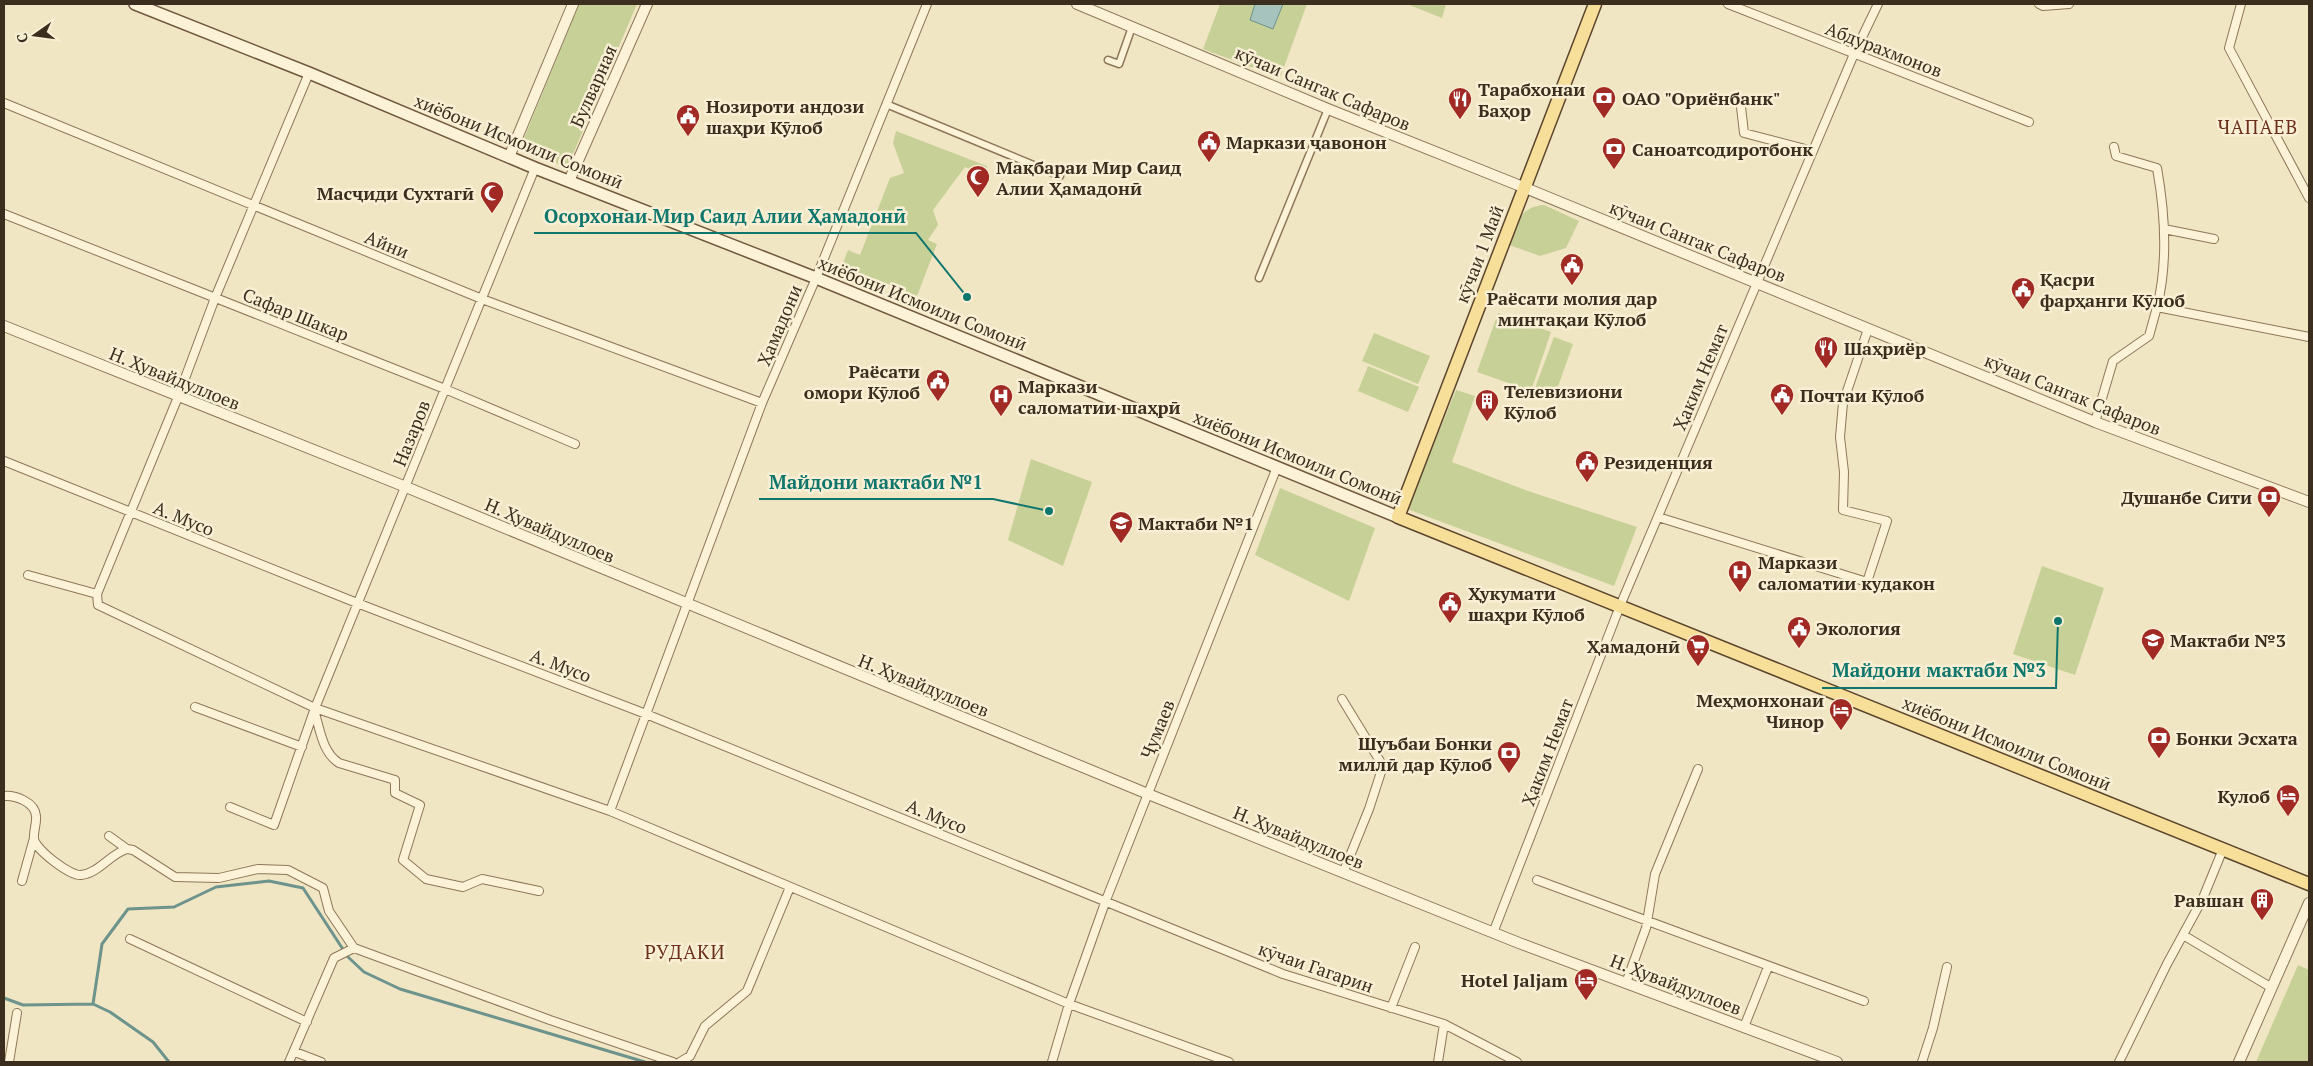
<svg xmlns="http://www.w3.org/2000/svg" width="2313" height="1066" viewBox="0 0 2313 1066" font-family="'PT Serif',serif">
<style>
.green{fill:#c7d096}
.water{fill:#a6c4bd;stroke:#6c938c}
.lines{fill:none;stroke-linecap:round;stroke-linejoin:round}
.stream{stroke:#6c938c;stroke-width:3}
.pedestrian-casing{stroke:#8d7758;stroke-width:9}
.minor-casing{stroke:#8d7758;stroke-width:10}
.tertiary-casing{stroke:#8d7758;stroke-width:12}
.secondary-casing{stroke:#6f583c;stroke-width:14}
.primary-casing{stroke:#5b452d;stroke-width:15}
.pedestrian{stroke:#fbf2d8;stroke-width:6}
.minor{stroke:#fbf2d8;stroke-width:8}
.tertiary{stroke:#fbf2d8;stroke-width:10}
.secondary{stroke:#fbf2d8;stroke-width:11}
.primary{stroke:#f7de99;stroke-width:12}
.labels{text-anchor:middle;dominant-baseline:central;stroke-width:5;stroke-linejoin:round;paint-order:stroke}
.street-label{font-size:18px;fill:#3c2e1e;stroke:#f8efd4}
.poi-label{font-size:18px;font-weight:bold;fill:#3c2e1e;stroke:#f8efd4;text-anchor:start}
.neighbourhood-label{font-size:19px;letter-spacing:1px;fill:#6c2f1a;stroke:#f8efd4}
.leader{fill:none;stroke:#0f766e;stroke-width:2}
.callout-dot{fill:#0f766e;stroke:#f8efd4;stroke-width:2}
.callout-label{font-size:19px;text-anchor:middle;font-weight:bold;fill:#0f766e;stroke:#f8efd4;stroke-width:5;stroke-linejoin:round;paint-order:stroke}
</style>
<rect width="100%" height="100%" fill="#f1e6c4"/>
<!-- green -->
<path class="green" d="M579 4H637L567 168 520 148Z
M1220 4H1307L1280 78 1203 49Z
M1407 4H1446L1442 18Z
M896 131 987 166 985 175 965 167 933 210 938 225 928 240 937 244 917 296 842 266 848 250 860 255 890 178 904 173 893 143Z
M1544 205 1579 221 1566 248 1540 256 1509 245C1516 224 1519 207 1544 205Z
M1498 313 1551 332 1531 391 1477 372Z
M1374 333 1430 356 1418 384 1362 361Z
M1554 337 1573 344 1555 395 1535 388Z
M1368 366 1419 387 1408 412 1358 391Z
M1456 390 1475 396 1452 462 1528 491 1637 527 1614 586 1407 509Z
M1031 459 1092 482 1063 566 1008 540Z
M1280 488 1375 528 1349 601 1255 555Z
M2042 566 2104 588 2075 675 2013 654Z
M2298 965 2309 970V1062H2256Z"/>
<!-- water -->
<path class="water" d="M1255 4H1283L1273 29 1250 20Z"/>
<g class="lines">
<!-- stream -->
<path class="stream" d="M4 998 23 1005 93 1004 110 1012 153 1042 169 1062
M93 1004 102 944 128 909 174 907 216 887 269 881 303 888 348 957 364 972 400 989 645 1062"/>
<!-- pedestrian casing -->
<g class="pedestrian-casing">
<path id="pedestrian" d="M1108 60 1119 64 1132 27
M886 104 1060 176
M1259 278 1328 109"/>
</g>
<!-- minor casing -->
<g class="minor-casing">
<path id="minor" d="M1728 4 2029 122
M2039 4 2043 6 2069 4
M2241 4 2229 48 2309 198
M309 73 215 298 178 397 97 594 98 605 315 708 610 811 1069 1004 1229 1062
M4 103 482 299 762 403
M1741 107 1744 133 1813 151
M2114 147 2116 156 2157 168C2165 213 2168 263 2157 307
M4 214 445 389 575 444
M2164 229 2214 239
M2095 422 2113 361 2149 336 2157 307 2309 337
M4 461 357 603 646 714 1283 974 1444 1024 1517 1062
M1658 517 1867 582 1887 521 1843 510 1844 472 1840 437 1843 403 1868 329
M28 575 97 594
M1342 699 1383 766 1369 809 1343 873
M195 707 302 747
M314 710C320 729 322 752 339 763L395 780V793L420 805 403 860 426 879 463 887 482 879 539 891
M4 796C15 795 35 802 36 816 37 823 33 832 34 839 36 850 70 876 81 875 99 873 110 854 127 849L133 850 175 877 219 878 258 869 288 870 323 888 329 911 354 948 550 1020 673 1062
M230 807 274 825 315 708 535 168
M610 811 762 403 816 278 927 4
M109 836 127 849
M1537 880 1864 1001
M22 881 34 838
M1493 933 1620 606 1854 54 1878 4
M2183 935 2272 988
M130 939 307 1022
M1626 983 1646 928 1655 874 1698 769
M1391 1008 1415 947
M1744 1027 1768 967
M295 1052 321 1062
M9 1062 17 1013
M289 1062 334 958 354 948
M680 1062 690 1056 705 1026 747 991 790 887
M1052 1062 1069 1004 1106 900 1277 467
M1438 1062 1444 1024
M1922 1062 1933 1028 1947 967
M2119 1062 2167 964 2203 898 2223 849"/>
</g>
<!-- tertiary casing -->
<g class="tertiary-casing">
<path id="tertiary" d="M1077 4 1328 109 1523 187 2095 422 2309 502
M509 157 573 4
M569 181 647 4
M4 326 406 487 1148 794 1519 943 1837 1062
M2239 1062 2309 903"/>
</g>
<!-- secondary casing -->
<g class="secondary-casing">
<path id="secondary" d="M135 4 309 73 535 168 816 278 1398 517"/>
</g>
<!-- primary casing -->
<g class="primary-casing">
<path id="primary" d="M1595 4 1398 517 2309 884"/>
</g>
<!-- pedestrian -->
<use href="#pedestrian" class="pedestrian"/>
<!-- minor -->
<use href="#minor" class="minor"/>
<!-- tertiary -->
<use href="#tertiary" class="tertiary"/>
<!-- secondary -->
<use href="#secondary" class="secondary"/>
<!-- primary -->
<use href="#primary" class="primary"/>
</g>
<!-- icons -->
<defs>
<g id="bank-pin" transform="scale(1.25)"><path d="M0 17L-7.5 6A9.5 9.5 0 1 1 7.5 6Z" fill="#a12a24" stroke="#f8efd4"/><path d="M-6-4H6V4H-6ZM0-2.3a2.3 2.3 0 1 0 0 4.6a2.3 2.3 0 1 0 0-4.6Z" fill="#fff"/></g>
<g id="restaurant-pin" transform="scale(1.25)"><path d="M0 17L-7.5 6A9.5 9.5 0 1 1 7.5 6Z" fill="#a12a24" stroke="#f8efd4"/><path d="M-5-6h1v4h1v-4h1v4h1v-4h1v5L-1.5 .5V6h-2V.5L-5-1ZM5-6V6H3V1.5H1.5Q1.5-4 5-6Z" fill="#fff"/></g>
<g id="civic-pin" transform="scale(1.25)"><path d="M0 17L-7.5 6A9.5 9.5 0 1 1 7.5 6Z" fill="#a12a24" stroke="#f8efd4"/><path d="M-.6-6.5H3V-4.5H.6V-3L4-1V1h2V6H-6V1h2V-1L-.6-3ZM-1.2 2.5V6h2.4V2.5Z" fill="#fff"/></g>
<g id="mosque-pin" transform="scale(1.25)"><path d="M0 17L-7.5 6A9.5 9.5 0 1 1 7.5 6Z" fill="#a12a24" stroke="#f8efd4"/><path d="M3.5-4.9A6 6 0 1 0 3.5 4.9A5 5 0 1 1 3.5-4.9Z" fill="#fff"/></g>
<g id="hospital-pin" transform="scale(1.25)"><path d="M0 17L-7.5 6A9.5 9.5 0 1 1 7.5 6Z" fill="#a12a24" stroke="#f8efd4"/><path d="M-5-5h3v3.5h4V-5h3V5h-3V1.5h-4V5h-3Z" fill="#fff"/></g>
<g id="building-pin" transform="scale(1.25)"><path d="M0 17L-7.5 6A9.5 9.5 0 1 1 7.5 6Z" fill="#a12a24" stroke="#f8efd4"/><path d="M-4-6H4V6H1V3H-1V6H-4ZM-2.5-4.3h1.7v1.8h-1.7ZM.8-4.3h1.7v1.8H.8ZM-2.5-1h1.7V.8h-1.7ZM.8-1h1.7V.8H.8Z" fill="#fff"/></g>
<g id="school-pin" transform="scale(1.25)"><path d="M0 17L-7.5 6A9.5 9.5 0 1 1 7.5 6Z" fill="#a12a24" stroke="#f8efd4"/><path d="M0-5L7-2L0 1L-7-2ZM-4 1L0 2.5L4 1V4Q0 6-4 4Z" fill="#fff"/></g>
<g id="supermarket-pin" transform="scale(1.25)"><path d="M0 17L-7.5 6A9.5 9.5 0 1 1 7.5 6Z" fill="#a12a24" stroke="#f8efd4"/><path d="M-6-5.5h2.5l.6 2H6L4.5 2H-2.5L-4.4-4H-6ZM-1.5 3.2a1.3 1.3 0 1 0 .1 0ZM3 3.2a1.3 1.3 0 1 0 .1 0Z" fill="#fff"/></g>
<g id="hotel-pin" transform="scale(1.25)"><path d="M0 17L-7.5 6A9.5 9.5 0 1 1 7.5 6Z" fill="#a12a24" stroke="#f8efd4"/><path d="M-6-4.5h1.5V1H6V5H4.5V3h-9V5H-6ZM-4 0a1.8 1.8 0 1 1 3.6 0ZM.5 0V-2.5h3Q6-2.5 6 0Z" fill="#fff"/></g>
</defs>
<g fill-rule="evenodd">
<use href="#bank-pin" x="1604" y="98"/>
<use href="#restaurant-pin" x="1460" y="99"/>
<use href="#civic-pin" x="688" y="116"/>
<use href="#civic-pin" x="1209" y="142"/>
<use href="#bank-pin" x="1614" y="149"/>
<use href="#mosque-pin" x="978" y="177"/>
<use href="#mosque-pin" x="492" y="193"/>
<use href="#civic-pin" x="1572" y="265"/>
<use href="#civic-pin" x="2023" y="289"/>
<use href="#restaurant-pin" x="1826" y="348"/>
<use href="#civic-pin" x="938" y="381"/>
<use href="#civic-pin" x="1782" y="395"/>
<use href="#hospital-pin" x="1001" y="396"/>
<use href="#building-pin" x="1487" y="401"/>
<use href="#civic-pin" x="1587" y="462"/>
<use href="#bank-pin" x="2269" y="497"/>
<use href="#school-pin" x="1121" y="523"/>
<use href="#hospital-pin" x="1740" y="572"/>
<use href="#civic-pin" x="1450" y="603"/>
<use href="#civic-pin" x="1799" y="628"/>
<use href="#school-pin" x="2153" y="640"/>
<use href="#supermarket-pin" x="1698" y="646"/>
<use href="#hotel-pin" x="1841" y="710"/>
<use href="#bank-pin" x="2159" y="738"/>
<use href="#bank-pin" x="1509" y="753"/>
<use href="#hotel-pin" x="2288" y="796"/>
<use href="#building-pin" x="2262" y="900"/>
<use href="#hotel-pin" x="1586" y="980"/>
</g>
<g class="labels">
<!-- street labels -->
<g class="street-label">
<text transform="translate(1884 49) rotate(21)">Абдурахмонов</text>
<text transform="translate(593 86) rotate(-66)">Булварная</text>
<text transform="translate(1323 88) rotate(23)">кӯчаи Сангак Сафаров</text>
<text transform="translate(519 141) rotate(22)">хиёбони Исмоили Сомонӣ</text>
<text transform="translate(1698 241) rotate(22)">кӯчаи Сангак Сафаров</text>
<text transform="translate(387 244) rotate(22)">Айни</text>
<text transform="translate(1479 254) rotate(-69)">кӯчаи 1 Май</text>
<text transform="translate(923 303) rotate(22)">хиёбони Исмоили Сомонӣ</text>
<text transform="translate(296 314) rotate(22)">Сафар Шакар</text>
<text transform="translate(779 325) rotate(-67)">Ҳамадони</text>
<text transform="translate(1700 377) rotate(-67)">Ҳаким Немат</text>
<text transform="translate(175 378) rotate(22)">Н. Ҳувайдуллоев</text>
<text transform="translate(2073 394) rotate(22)">кӯчаи Сангак Сафаров</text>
<text transform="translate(411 433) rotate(-68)">Назаров</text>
<text transform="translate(1298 457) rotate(22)">хиёбони Исмоили Сомонӣ</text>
<text transform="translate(184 518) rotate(22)">А. Мусо</text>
<text transform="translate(550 530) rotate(23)">Н. Ҳувайдуллоев</text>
<text transform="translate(561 665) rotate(21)">А. Мусо</text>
<text transform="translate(924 685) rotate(22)">Н. Ҳувайдуллоев</text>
<text transform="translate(1157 729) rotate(-68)">Ҷумаев</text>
<text transform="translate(2007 743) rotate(22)">хиёбони Исмоили Сомонӣ</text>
<text transform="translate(1547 752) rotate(-69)">Ҳаким Немат</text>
<text transform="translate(937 816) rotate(22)">А. Мусо</text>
<text transform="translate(1299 837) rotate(22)">Н. Ҳувайдуллоев</text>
<text transform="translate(1316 967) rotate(19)">кӯчаи Гагарин</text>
<text transform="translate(1676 984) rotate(21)">Н. Ҳувайдуллоев</text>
</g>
<!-- poi labels -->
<g class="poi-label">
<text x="1478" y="89">Тарабхонаи<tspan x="1478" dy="21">Баҳор</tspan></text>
<text x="1622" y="98">ОАО "Ориёнбанк"</text>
<text x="706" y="106">Нозироти андози<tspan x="706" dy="21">шаҳри Кӯлоб</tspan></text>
<text x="1226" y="142">Маркази ҷавонон</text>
<text x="1632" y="149">Саноатсодиротбонк</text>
<text x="996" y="167">Мақбараи Мир Саид<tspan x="996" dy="21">Алии Ҳамадонӣ</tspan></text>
<text x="474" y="193" text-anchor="end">Масҷиди Сухтагӣ</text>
<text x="2040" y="279">Қасри<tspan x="2040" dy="21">фарҳанги Кӯлоб</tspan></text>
<text x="1572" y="298" text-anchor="middle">Раёсати молия дар<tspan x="1572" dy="21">минтақаи Кӯлоб</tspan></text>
<text x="1844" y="348">Шаҳриёр</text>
<text x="920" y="371" text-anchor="end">Раёсати<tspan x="920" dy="21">омори Кӯлоб</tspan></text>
<text x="1018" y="386">Маркази<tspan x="1018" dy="21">саломатии шаҳрӣ</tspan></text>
<text x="1504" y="391">Телевизиони<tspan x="1504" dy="21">Кӯлоб</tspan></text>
<text x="1800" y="395">Почтаи Кӯлоб</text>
<text x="1604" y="462">Резиденция</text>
<text x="2252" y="497" text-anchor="end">Душанбе Сити</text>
<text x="1138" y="523">Мактаби №1</text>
<text x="1758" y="562">Маркази<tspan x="1758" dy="21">саломатии кудакон</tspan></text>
<text x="1468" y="593">Ҳукумати<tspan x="1468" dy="21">шаҳри Кӯлоб</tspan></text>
<text x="1816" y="628">Экология</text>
<text x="2170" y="640">Мактаби №3</text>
<text x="1680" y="646" text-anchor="end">Ҳамадонӣ</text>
<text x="1824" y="700" text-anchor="end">Меҳмонхонаи<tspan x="1824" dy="21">Чинор</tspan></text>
<text x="2176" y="738">Бонки Эсхата</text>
<text x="1492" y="743" text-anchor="end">Шуъбаи Бонки<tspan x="1492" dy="21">миллӣ дар Кӯлоб</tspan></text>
<text x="2270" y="796" text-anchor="end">Кулоб</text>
<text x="2244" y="900" text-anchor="end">Равшан</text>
<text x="1568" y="980" text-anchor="end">Hotel Jaljam</text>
</g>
<!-- neighbourhood labels -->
<g class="neighbourhood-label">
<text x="2258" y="126">ЧАПАЕВ</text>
<text x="685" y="951">РУДАКИ</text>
</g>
</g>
<!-- callouts -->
<path class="leader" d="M967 297L916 233H534M1049 511L993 499H759M2058 621L2056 688H1822"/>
<g class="callout-dot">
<circle cx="967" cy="297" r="5"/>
<circle cx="1049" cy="511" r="5"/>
<circle cx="2058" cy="621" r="5"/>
</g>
<g class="callout-label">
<text x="725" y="223">Осорхонаи Мир Саид Алии Ҳамадонӣ</text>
<text x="876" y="489">Майдони мактаби №1</text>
<text x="1939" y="677">Майдони мактаби №3</text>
</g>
<!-- border -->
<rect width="2313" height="1066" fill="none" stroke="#3c2e1e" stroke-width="10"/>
<!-- north arrow -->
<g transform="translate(35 35) rotate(256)" stroke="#f8efd4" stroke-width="4" paint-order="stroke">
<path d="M0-4L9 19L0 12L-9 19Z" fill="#3c2e1e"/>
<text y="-8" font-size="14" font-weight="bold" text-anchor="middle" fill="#3c2e1e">С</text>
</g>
</svg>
